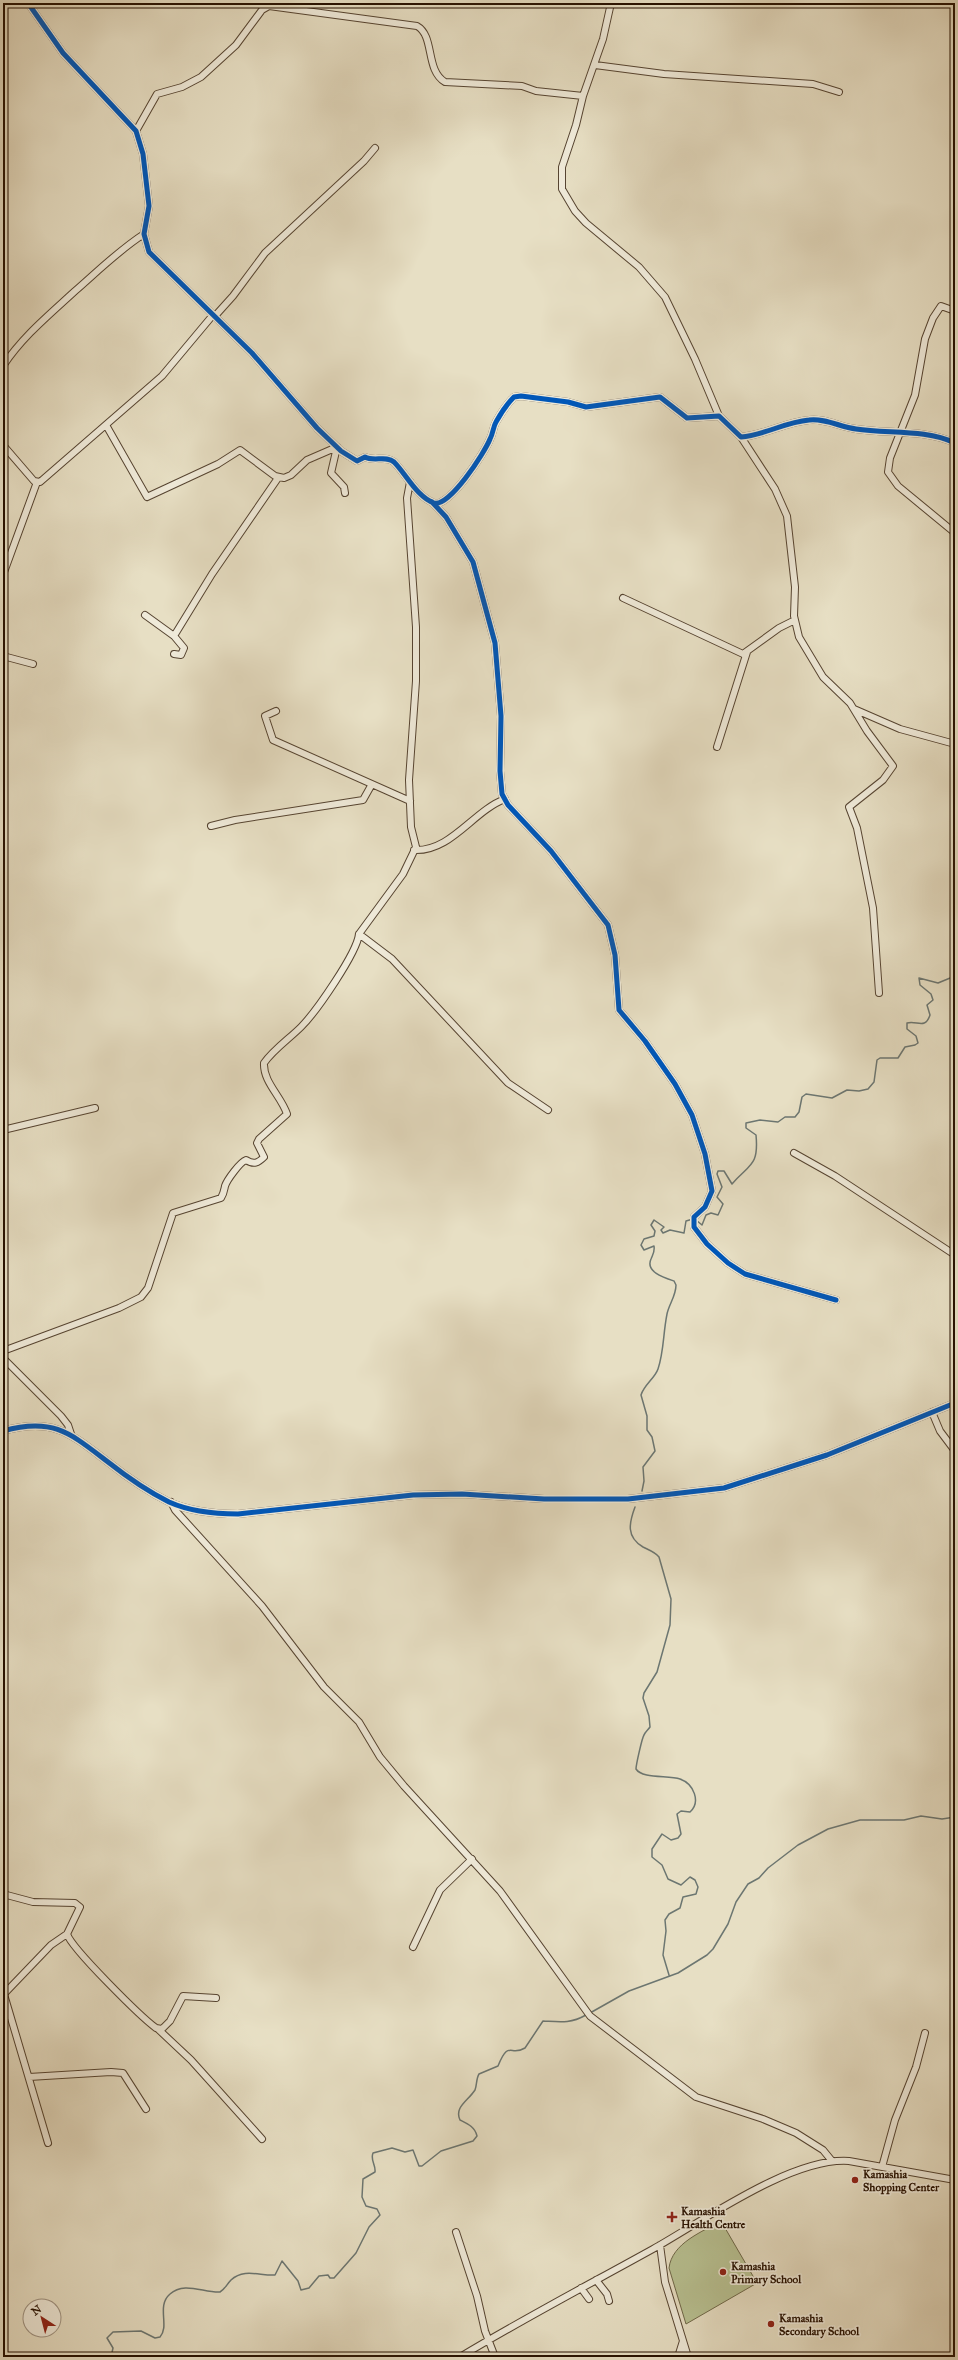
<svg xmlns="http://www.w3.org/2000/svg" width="958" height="2360" viewBox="0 0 958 2360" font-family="'IM FELL Great Primer',serif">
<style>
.green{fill:#b8c192;stroke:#6f6849}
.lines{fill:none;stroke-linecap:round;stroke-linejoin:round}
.stream{stroke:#6c7671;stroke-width:1.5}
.minor-casing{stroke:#564431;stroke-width:8}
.minor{stroke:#efead9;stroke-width:6}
.cycleway-casing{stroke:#efead9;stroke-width:8}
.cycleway{stroke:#0057b8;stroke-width:5}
.poi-dot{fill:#8f2418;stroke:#efead9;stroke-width:1.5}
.labels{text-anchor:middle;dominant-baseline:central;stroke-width:3.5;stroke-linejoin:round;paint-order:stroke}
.poi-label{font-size:11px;font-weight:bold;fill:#261000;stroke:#efead9;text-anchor:start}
</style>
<rect width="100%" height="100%" fill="#e7dfc4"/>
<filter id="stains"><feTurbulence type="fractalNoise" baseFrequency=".005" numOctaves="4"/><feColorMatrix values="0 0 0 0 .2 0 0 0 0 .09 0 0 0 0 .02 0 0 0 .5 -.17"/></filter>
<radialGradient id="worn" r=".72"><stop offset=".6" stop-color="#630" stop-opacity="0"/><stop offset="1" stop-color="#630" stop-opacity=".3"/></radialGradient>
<!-- green -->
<path class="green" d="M721 2221 757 2283 686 2324 669 2268C672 2243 702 2232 721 2221Z"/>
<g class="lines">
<!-- stream -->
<path class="stream" d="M955 943V950
M696 1220 702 1225 706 1215 711 1213 718 1215 723 1204 717 1197 722 1187 717 1174 718 1171H724L732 1184C749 1164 759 1167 756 1135L746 1128V1123L760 1120 778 1122 785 1117H795L799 1112 802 1097 806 1094 832 1098 847 1090 859 1091 868 1089 874 1082 877 1060 880 1058H898L905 1047 915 1045 918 1043 916 1036 907 1029V1023C917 1020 925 1030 930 1015L927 1005 933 1000 931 994 920 985 919 978 938 983 955 976
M642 1491 644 1481 643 1467 655 1451 652 1437 647 1430V1416L641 1395C644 1385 655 1378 658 1369 664 1351 663 1334 667 1314 669 1304 676 1296 676 1285L674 1281C665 1278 645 1272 651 1259 653 1254 655 1252 654 1246L644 1250 641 1245 644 1239 654 1236 655 1231 651 1225 654 1220 664 1227 661 1230 663 1233 670 1230 684 1233 686 1221 693 1219
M635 1507C629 1523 626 1537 643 1547 649 1550 655 1552 659 1557L671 1599 670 1625 657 1672 644 1693 643 1698 649 1716 650 1727C648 1730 645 1732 644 1735 642 1738 636 1765 636 1769 642 1779 669 1775 680 1779 694 1784 701 1802 690 1812L681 1811 677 1814 681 1834 678 1838 671 1840 662 1834 652 1849V1857L662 1865 668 1879 681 1885 690 1877 695 1880 698 1887 696 1894 683 1897 680 1908 669 1914 665 1920 666 1931 663 1955 669 1975
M590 2013 629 1991 678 1973 707 1955 713 1949 728 1924 736 1902 748 1884 759 1878 768 1868 798 1845 828 1829 860 1820H904L921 1816 942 1819 955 1817
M87 2357 94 2353 99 2357
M111 2357 113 2348 107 2338 113 2332 141 2331 155 2338 160 2337C170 2326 156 2306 170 2294 184 2281 204 2293 220 2292 225 2289 227 2284 231 2280 244 2268 260 2276 275 2275L282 2261 298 2281 301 2290 309 2288 319 2276 328 2275 330 2278H334L356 2253 369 2227 380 2215 377 2209 366 2206 362 2197 363 2179 375 2172C376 2165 370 2160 373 2153L392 2148 405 2152 413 2150 419 2166H422L441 2151 473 2141 477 2136C475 2127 468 2124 460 2120 454 2107 468 2101 475 2090 477 2085 476 2079 479 2074L498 2066C509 2039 510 2057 525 2048L543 2021C560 2022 570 2024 586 2015"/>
<!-- minor casing -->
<g class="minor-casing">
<path id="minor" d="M28 3 63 53 136 131 143 154 149 206 144 234 149 252 252 353 317 428 341 451 357 461 365 457C374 462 386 455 394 462 406 474 417 497 434 503 449 508 485 452 490 439 493 434 493 427 496 422 501 413 507 404 514 397L521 396 568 402 586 407 660 397 687 418 719 416 741 437C765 435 785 422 809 420 825 418 840 427 856 429 888 434 925 429 955 443
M611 3 603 39 583 96 576 125 562 167V189L575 211 586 223 639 267 665 297 695 359 719 416
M595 65 664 74 813 84 839 92
M136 131 157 94 182 87 201 77 236 45 262 10 269 6 417 26C435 36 425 70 445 82L522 86 536 91 583 96
M955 311 941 306 933 318 925 339 915 395 890 458 888 472 898 486 955 533
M215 316 233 296 265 253 364 161 375 148
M3 366C23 336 49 315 75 291 98 271 119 250 144 234
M106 425 147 497 218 464 240 450 275 476 284 478 291 475 307 460 337 447
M741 437 775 489 787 516 795 587 794 616 799 637 823 677 850 703 867 731 893 766 883 780 849 807 857 828 873 908 879 993
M3 445 34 481 40 482 162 376 213 315
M337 447 331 473 344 487 345 493
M410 482 407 498 416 627V681L409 780 411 827 416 847 403 874 359 934 392 959 508 1083 548 1110
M432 502 446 517 473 562 495 643 501 716 500 771 502 794 508 805 551 851 608 925 615 955 619 1010 645 1041 675 1084 692 1115 705 1154 712 1191 705 1207 694 1217V1227L707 1244 728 1263 745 1274 836 1300
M3 575 37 482
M623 598 743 654 779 628 795 620
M145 615 174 636 212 574 278 478
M174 636 184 648 181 655 174 654
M3 656 33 664
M854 709 900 729 955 744
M276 711 265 716 273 740 410 801
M717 747 747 652
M211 826 235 820 363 800 372 784
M414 850C451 852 473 811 505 799
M3 1130 95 1108
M794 1153 835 1176 955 1255
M3 1351 119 1308 141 1297 148 1288 173 1213 221 1198C224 1193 224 1191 225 1186 227 1180 240 1162 246 1160 254 1165 258 1163 264 1157L257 1143 259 1139 287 1114C281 1096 263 1082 264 1063 274 1049 289 1039 301 1027 316 1012 357 953 359 934
M3 1358 61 1416 68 1425 71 1434
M932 1412 940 1431 955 1451
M3 1431C53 1417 70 1433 108 1462 127 1477 147 1491 169 1502 189 1511 216 1514 238 1514L413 1495 462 1494 544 1499H628L724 1488 827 1455 955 1403
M171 1502 175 1510 262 1606 324 1687 359 1722 380 1757 404 1786 500 1891 590 2016 696 2097 763 2119 796 2133 823 2150 832 2161
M3 1894 33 1902 75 1903 80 1907 67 1934 51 1945 4 1994
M67 1934C72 1949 141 2017 156 2028L162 2029 170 2021 183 1996 216 1998
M413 1947 440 1890 472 1859
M3 1991 48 2143
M158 2029 191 2060 262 2139
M29 2077 111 2072 123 2073 146 2109
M882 2167 895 2120 916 2067 925 2033
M456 2232 477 2296 485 2331 495 2357
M660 2245 665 2282 688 2357
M596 2280 607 2294 609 2301
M581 2288 589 2299
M460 2357C523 2319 588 2285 653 2249 703 2221 792 2157 849 2161L955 2180
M678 2357 683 2341"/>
</g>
<!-- minor -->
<use href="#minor" class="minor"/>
<!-- cycleway casing -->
<g class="cycleway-casing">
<path id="cycleway" d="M28 3 63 53 136 131 143 154 149 206 144 234 149 252 252 353 317 428 341 451 357 461 365 457C374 462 386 455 394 462 406 474 417 497 434 503 449 508 485 452 490 439 493 434 493 427 496 422 501 413 507 404 514 397L521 396 568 402 586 407 660 397 687 418 719 416 741 437C765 435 785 422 809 420 825 418 840 427 856 429 888 434 925 429 955 443
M432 502 446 517 473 562 495 643 501 716 500 771 502 794 508 805 551 851 608 925 615 955 619 1010 645 1041 675 1084 692 1115 705 1154 712 1191 705 1207 694 1217V1227L707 1244 728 1263 745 1274 836 1300
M3 1431C53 1417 70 1433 108 1462 127 1477 147 1491 169 1502 189 1511 216 1514 238 1514L413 1495 462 1494 544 1499H628L724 1488 827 1455 955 1403"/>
</g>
<!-- cycleway -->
<use href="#cycleway" class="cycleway"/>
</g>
<!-- markers -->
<g class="poi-dot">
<circle cx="855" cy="2180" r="4"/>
<path d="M670 2211h4v4h4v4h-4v4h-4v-4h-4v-4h4z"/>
<circle cx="723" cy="2272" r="4"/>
<circle cx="771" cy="2324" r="4"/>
</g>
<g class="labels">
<!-- poi labels -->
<g class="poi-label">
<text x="863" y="2174">Kamashia<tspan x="863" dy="13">Shopping Center</tspan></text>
<text x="681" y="2211">Kamashia<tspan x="681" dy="13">Health Centre</tspan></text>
<text x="731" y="2266">Kamashia<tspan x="731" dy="13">Primary School</tspan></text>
<text x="779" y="2318">Kamashia<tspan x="779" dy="13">Secondary School</tspan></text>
</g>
</g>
<!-- margin -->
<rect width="958" height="2360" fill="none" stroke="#e7dfc4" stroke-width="16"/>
<rect x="4" y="4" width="950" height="2352" fill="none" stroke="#261000" stroke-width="2"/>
<rect x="8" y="8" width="942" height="2344" fill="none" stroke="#261000"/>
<!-- north arrow -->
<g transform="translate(42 2318) rotate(324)"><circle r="19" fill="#efead9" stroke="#9f9382"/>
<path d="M0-3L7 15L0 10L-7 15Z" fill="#8f2418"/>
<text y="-6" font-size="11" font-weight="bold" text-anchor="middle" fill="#261000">N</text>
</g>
<rect width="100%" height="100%" filter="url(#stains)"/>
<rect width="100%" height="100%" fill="url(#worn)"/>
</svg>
